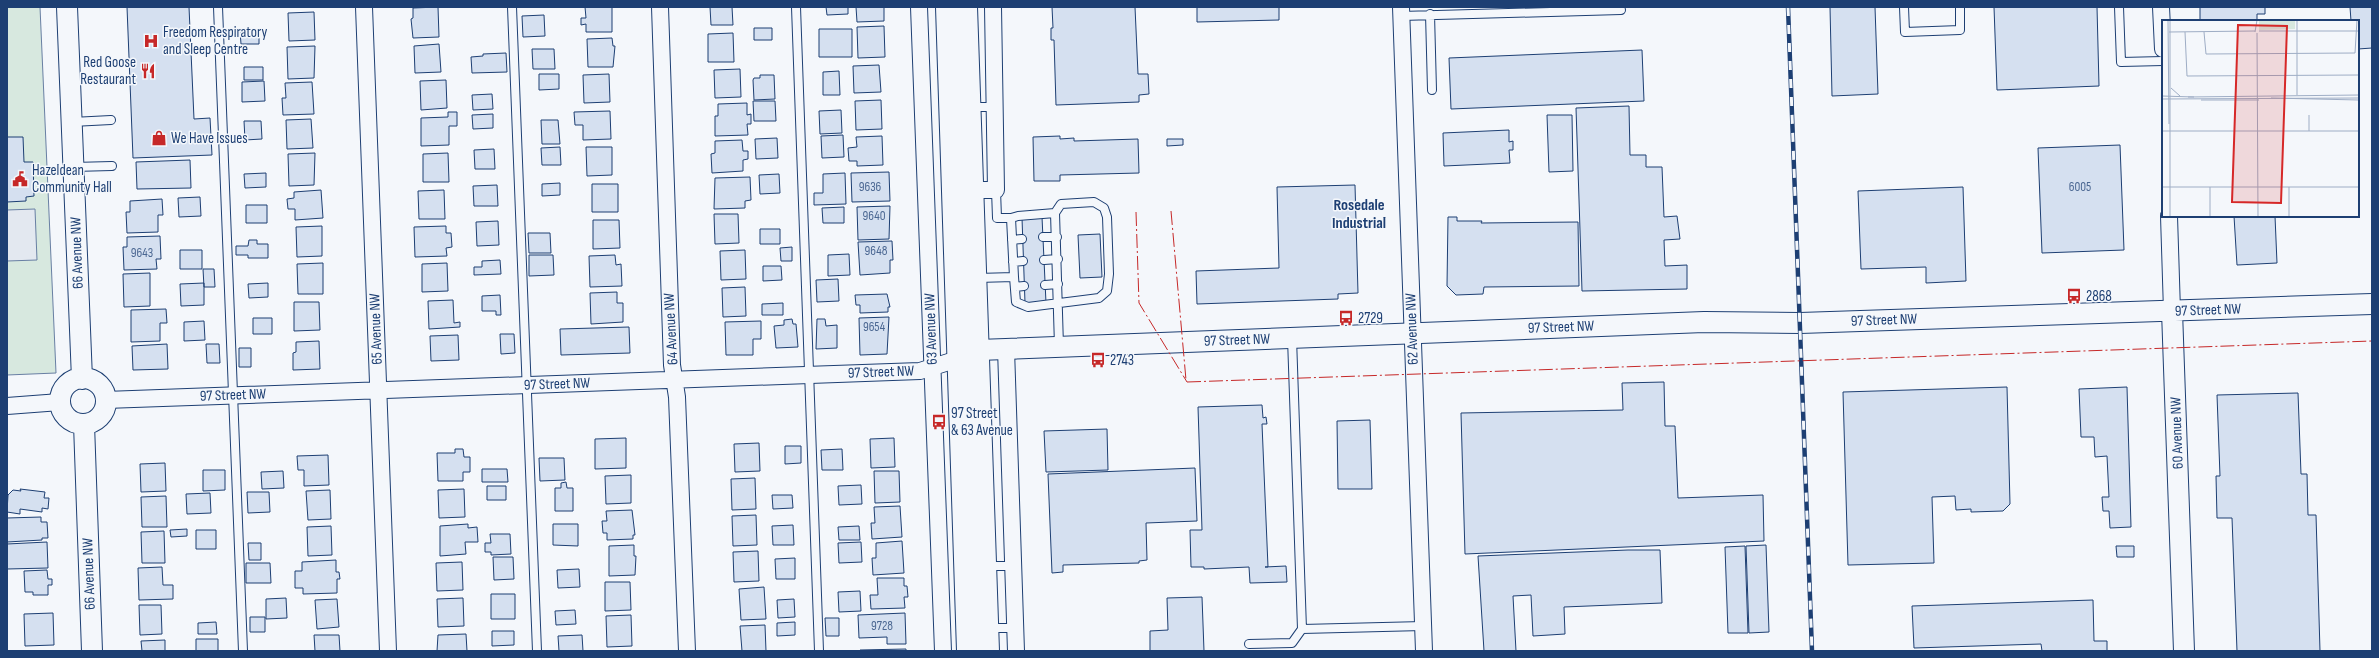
<svg xmlns="http://www.w3.org/2000/svg" width="2379" height="658" viewBox="0 0 2379 658" font-family="'Sofia Sans Condensed',sans-serif">
<style>
.green{fill:#d7e8df;stroke:#687fa3}
.parking{fill:#e3e8f0;stroke:#687fa3}
.building{fill:#d5e0f0;stroke:#1d3f73}
.lines{fill:none;stroke-linecap:round;stroke-linejoin:round}
.service-casing{stroke:#1d3f73;stroke-width:10}
.minor-casing{stroke:#1d3f73;stroke-width:18}
.tertiary-casing{stroke:#1d3f73;stroke-width:22}
.secondary-casing{stroke:#1d3f73;stroke-width:24}
.service{stroke:#f4f7fb;stroke-width:8}
.minor{stroke:#f4f7fb;stroke-width:16}
.tertiary{stroke:#f4f7fb;stroke-width:20}
.secondary{stroke:#f4f7fb;stroke-width:22}
.rail-casing{stroke:#1d3f73;stroke-width:4.5}
.rail{stroke:#f4f7fb;stroke-width:3;stroke-dasharray:9;stroke-linecap:butt}
.power{stroke:#c62828;stroke-width:1;stroke-dasharray:14 3 2 3;stroke-linecap:butt}
.labels{text-anchor:middle;dominant-baseline:central;stroke-width:3;stroke-linejoin:round;paint-order:stroke}
.number-label{font-size:13px;fill:#4b6792}
.poi-label{font-size:15px;fill:#1d3f73;stroke:#f4f7fb;text-anchor:start}
.street-label{font-size:15px;fill:#1d3f73;stroke:#f4f7fb}
.neighbourhood-label{font-size:16px;font-weight:bold;fill:#1d3f73;stroke:#f4f7fb}
.inset-road{fill:none;stroke:#9eadc5;stroke-width:1}
.view{fill:#d62828;fill-opacity:0.15;stroke:#d62828;stroke-width:2}
.inset-edge{fill:none;stroke:#1d3f73;stroke-width:2}
</style>
<rect width="100%" height="100%" fill="#f4f7fb"/>
<!-- green -->
<path class="green" d="M7 7H40L56 373 7 375Z"/>
<!-- parking -->
<path class="parking" d="M35 209 37 260 7 261V210Z"/>
<!-- building -->
<path class="building" d="M127 7H189L194 119 210 118 212 155 133 158Z
M438 7 439 37 413 38 411 19 413 18V8Z
M585 7H612V32H586V24L581 25V18H586Z
M710 7H732L733 25H711Z
M826 7H848V14L827 15Z
M856 7H884V21L857 22Z
M1052 7H1135L1138 74H1148L1149 94 1139 95V102L1056 105 1054 40H1051V28H1053Z
M1197 7H1279V20L1197 22Z
M1830 7H1875L1878 94 1832 96Z
M1994 7H2097L2099 86 1997 90Z
M2200 7H2265V14H2257V21H2200Z
M2350 7H2372V48L2358 49V21H2351Z
M314 12 315 40 289 41 288 13Z
M544 15 545 36 523 37 522 16Z
M884 26 885 57 858 58 857 27Z
M754 28H772V40H754Z
M819 29H852V57H819Z
M240 31H259V44H241Z
M733 33 734 62H708V34Z
M612 38 613 46H615L613 67H588L587 39Z
M439 44 441 72 415 73 414 46Z
M315 46 314 78 288 79 287 47Z
M532 49H554L555 69H533Z
M1642 50 1644 101 1451 109 1449 58Z
M506 53 507 72 472 73 471 57 483 56V54Z
M879 65 881 92 854 93 853 66Z
M244 67H263V80H244Z
M740 69 741 97 715 98 714 70Z
M839 71 840 95H823V72Z
M539 74H559V89L539 90Z
M609 74 610 102 584 103 583 75Z
M760 75H774L775 99 754 100 753 80 754 78H760Z
M446 80 447 108 421 110 420 81Z
M264 81 265 101 242 102V82Z
M312 82 314 114 283 115 282 98H286L285 83Z
M492 94 493 109 473 110 472 95Z
M881 100 882 129 856 130 855 101Z
M753 101H775L776 121H754Z
M747 103V115L751 114V124H747L748 135 715 136V116H718V104Z
M1629 106 1630 155H1646V167H1662L1664 217 1677 216 1680 239 1664 240 1665 266 1687 265V289L1582 291 1576 108Z
M841 110 842 133 820 134 819 111Z
M610 111 611 139 583 140V125H575L574 112Z
M448 112H457V126H449V145L421 146V118L448 117Z
M493 114V128L473 129 472 115Z
M1547 115H1572L1573 171 1549 172Z
M311 119 313 148 287 149 286 120Z
M541 120H558L560 144H542Z
M244 121H261L262 139 245 140Z
M1509 130V142L1513 141V150H1509L1510 163 1444 166 1443 133Z
M843 135 844 157 822 158 821 136Z
M882 136 883 165 857 166V161H849L848 148 857 147 856 137Z
M1060 136V139L1074 138V141L1138 139 1139 173 1060 175V181H1034L1033 137Z
M7 137H23L24 162H33L34 196 26 197V201L7 202Z
M777 138 778 158 756 159 755 139Z
M1167 139H1183V145L1167 146Z
M742 140 743 151H748V159L743 160V171L712 173 711 154 715 153V141Z
M2120 145 2124 250 2042 253 2038 148Z
M560 147 561 165H542L541 148Z
M586 147H612V175L587 176Z
M494 149 495 169H475L474 150Z
M315 153 314 185 289 186 288 154Z
M448 153 449 182H423V154Z
M190 160 191 188 137 189 136 162Z
M889 172 890 201 852 202 851 173Z
M266 173V187L245 188 244 174Z
M845 173 846 204 814 205V193H823V174Z
M779 174 780 193 760 194 759 175Z
M750 177 751 200 745 201V208L714 209 715 178Z
M560 183V195L542 196V184Z
M592 184H618V212H592Z
M497 185 498 206H474L473 186Z
M1355 185 1358 293 1338 294V299L1197 304 1196 271 1279 268 1277 187Z
M1963 187 1966 281 1926 283V267L1861 269 1858 191Z
M321 190 323 218 295 220V209H288L287 199 294 198V192Z
M444 190 445 219H419L418 191Z
M200 197 201 216 179 217 178 198Z
M162 199 163 215H158V232L127 233 126 212H130V201Z
M246 205H267V223H246Z
M890 206 889 239 858 240 857 207Z
M844 207V223H823L822 208Z
M714 214H738L739 243 715 244Z
M2234 216H2275L2277 263 2237 265Z
M1042 217 1046 303H1025L1022 218Z
M1448 217H1457V221H1482L1481 223 1578 222 1579 286 1484 287 1483 294 1456 295 1447 286Z
M593 220H619L620 248 593 249Z
M498 221 499 245 477 246 476 222Z
M322 226V256L297 257 296 227Z
M446 226V233H451L452 247 446 248 447 256 415 257 414 227Z
M760 229H780V244H760Z
M528 233H550L551 253H529Z
M1100 234 1102 277 1080 278 1078 235Z
M160 236 161 259H156L157 269 124 270 123 247H127V237Z
M249 240H257V244H268V258H248V255H236V246H248Z
M892 241 893 260H890V273L860 275 858 242Z
M792 247V261H781L780 248Z
M180 250H202V269H180Z
M745 250 746 279 721 280 720 251Z
M849 254 850 275 828 276V255Z
M529 255H553L554 275 529 276Z
M615 255 616 265 621 264 622 286 590 287 589 256Z
M500 260 501 274 474 275V267H482V261Z
M323 263V294H298L297 264Z
M447 263 448 291 422 292V264Z
M763 266H781L782 280 763 281Z
M203 269H214L215 287H204Z
M150 273V306L124 307 123 274Z
M838 279 839 301 817 302 816 280Z
M204 283V305L181 306 180 284Z
M268 283V297L249 298 248 284Z
M745 287 746 316 723 317 722 288Z
M617 292V303H623V322L591 324 590 293Z
M887 294 890 307H888V312L860 313V305H856L855 295Z
M500 295 501 315H496V311H482V296Z
M453 300 454 323 460 322V327L429 329 428 301Z
M294 302H319L320 330 294 331Z
M783 303V315H762V304Z
M166 309 167 323H160V341L131 342V310Z
M889 317 887 354 860 355 859 318Z
M253 318H272V334H253Z
M792 319 793 324H796L798 347 776 348 774 326 784 325V320Z
M817 319H825L826 326 837 325V348L816 349Z
M204 321 205 340 184 341V322Z
M761 321V339H753V355H726L725 322Z
M629 327 630 353 561 355 560 329Z
M500 334H514L515 353 501 354Z
M458 335 459 360 431 361 430 336Z
M319 341 320 369 293 370V353L296 352V342Z
M167 344 168 369 133 370 132 346Z
M206 344H219L220 363H207Z
M239 348H251V367H239Z
M1664 382 1665 426H1675L1678 498 1763 495 1764 541 1465 554 1461 413 1623 410 1622 383Z
M2007 387 2010 504 2003 511 1971 512V509L1956 510 1955 496 1932 497 1934 563 1848 565 1843 392Z
M2127 387 2131 527 2110 528 2109 511H2103L2102 497H2109L2107 456 2095 457 2094 437H2081L2079 389Z
M2298 393 2301 474H2307L2308 515H2316L2320 651H2237L2232 518H2217L2216 476H2220L2217 395Z
M1262 405 1263 418 1266 417 1267 424H1262L1268 567H1265L1286 566 1287 582 1250 583 1249 567 1204 569V567H1191L1190 530H1202L1198 407Z
M1370 420 1372 489H1338L1337 421Z
M1107 429 1108 470 1046 472 1044 431Z
M626 438V468L595 469V439Z
M894 438 895 467 871 468 870 439Z
M759 443 760 471 735 472 734 444Z
M785 446H801V463L785 464Z
M455 449H463L464 457H470V472H463V481H438L437 453H455Z
M842 449 843 470H822L821 450Z
M328 455 329 485 304 486V470H298L297 456Z
M539 458H564L565 480 540 481Z
M165 463 166 491 141 492 140 464Z
M1195 468 1197 521 1146 523 1147 560 1139 561V563L1063 565V572L1052 573 1048 474Z
M482 469H507L508 482H482Z
M203 470H225V490L203 491Z
M283 471 284 488 262 489 261 472Z
M874 471H899L900 502 875 503Z
M631 475V503L606 504 605 476Z
M755 478 756 509 732 510 731 479Z
M566 482 567 488H573V511H555V488H561V483Z
M861 485 862 504 839 505 838 486Z
M487 486H506V500H487Z
M20 489 45 492 44 498H49L48 509 42 508V512L20 509V514L7 512 8 495 13 490 21 491Z
M464 489 465 517 439 518 438 490Z
M330 490 331 519 308 520 306 491Z
M247 492H269L270 512 248 513Z
M210 493 211 513 187 514 186 494Z
M772 495H792L793 508 773 509Z
M166 496 167 527H142L141 497Z
M900 506 902 537 872 539 871 523H875L874 507Z
M632 510 635 535H633V539L607 540V533H603L602 521H607L606 511Z
M756 515 757 545 733 546 732 516Z
M41 517V522H47L48 538H42V540L7 542V518Z
M468 524V528L477 527 478 542H465L466 554 440 556V526Z
M553 524H578V546L553 545Z
M793 525 794 545H773L772 526Z
M331 526 332 555 308 556 307 527Z
M859 526 860 540H839L838 527Z
M187 529V536L171 537 170 530Z
M196 530H216V549H196Z
M164 531 165 563H142L141 532Z
M490 534H510L511 554 491 555V552H485V543H491Z
M902 541 904 573 873 575 872 558H876V543Z
M47 542 48 568 7 569V544Z
M861 542 862 562 839 563 838 543Z
M248 543H261V560H249Z
M634 545V556H636L635 575 609 576V546Z
M1766 545 1769 632 1749 633 1746 546Z
M1745 546 1748 633H1728L1725 547Z
M2116 546H2134V557H2117Z
M1628 550H1660L1662 603 1564 607 1565 634 1533 636 1531 595 1513 596 1516 651H1484L1478 556Z
M758 551 759 581 734 582 733 552Z
M493 557H513L514 579 494 580Z
M795 558V579H776L775 559Z
M336 560V572H339L340 579H337V593L303 594V588H295V571H302V562Z
M462 562 463 590 437 591 436 563Z
M246 563H270L271 583H246Z
M162 567 163 585H173V599L139 600 138 568Z
M579 569 580 587 558 588 557 570Z
M47 570 48 579H52V585H48V595H33V592H25L24 571Z
M877 578H904V586H907L908 597H904L905 608 871 609 870 595H878Z
M605 582H630L631 610 605 611Z
M764 587 766 619 741 620 739 589Z
M860 591 861 611 839 612 838 592Z
M491 594H515V619H491Z
M1202 597 1204 651H1150V631L1168 630 1167 598Z
M286 598 287 618 266 619V599Z
M463 598 464 626 438 627 437 599Z
M337 599 339 627 317 629 315 600Z
M794 599 795 617 778 618 777 600Z
M2093 600 2094 641H2107V651H2042L2041 644 1914 648 1912 606Z
M139 605H161L162 634 140 635Z
M575 610 576 624 556 625 555 611Z
M53 613 54 645 25 646 24 614Z
M905 613 906 644H887V637L859 638 858 615Z
M631 615 632 646 607 647 606 616Z
M250 617H265V632H250Z
M825 618H839V636H826Z
M216 622 217 634H198V623Z
M795 622V635L777 636V623Z
M765 625 766 651H742L740 626Z
M492 631H514V645L492 646Z
M466 634 467 651H437L438 635Z
M314 635H339L340 651H315Z
M582 635 583 651H559L558 636Z
M196 639H218V651H196Z
M165 640V651H142L141 641Z
M906 649V651H860V650Z"/>
<g class="lines">
<!-- service casing -->
<g class="service-casing">
<path id="service" d="M218 7 243 651
M512 7 537 651
M796 7 819 651
M1904 7 1905 32 1960 30V7
M2119 7 2121 62 2163 61
M1430 14 1432 90
M1401 16 1621 10
M971 107H996
M72 122 111 120
M73 167 112 166
M996 190 997 218H1011
M1043 237H1057
M1012 240 1022 239
M1044 260 1058 259
M1013 262 1023 261
M1014 277 1016 302 1028 307 1099 298 1107 291 1109 274 1107 217 1104 208 1094 202 1061 204 1055 213
M977 278 1014 277 1011 218 1018 216 1055 213 1059 346
M1045 285 1058 284
M1015 287 1024 286
M1292 338 1302 629 1423 626
M986 566H1013
M988 628H1015
M1249 644 1292 643 1302 629"/>
</g>
<!-- minor casing -->
<g class="minor-casing">
<path id="minor" d="M364 7 388 651
M660 7 672 365 677 397 687 651
M919 7 943 651
M1401 7 1424 651
M2161 7 2163 49
M973 190H996L993 7
M2169 216 2172 311
M1006 349 1016 651
M105 400 920 371 958 359
M7 406 60 402"/>
</g>
<!-- tertiary casing -->
<g class="tertiary-casing">
<path id="tertiary" d="M67 7 82 379
M2172 311 2184 651
M964 356 978 350 1006 349 1704 322 1800 323 2372 304
M60 401a23 23 0 1 1 46 0a23 23 0 1 1-46 0Z
M84 424 92 651"/>
</g>
<!-- secondary casing -->
<g class="secondary-casing">
<path id="secondary" d="M947 7 968 651
M966 7 988 651"/>
</g>
<!-- service -->
<use href="#service" class="service"/>
<!-- minor -->
<use href="#minor" class="minor"/>
<!-- tertiary -->
<use href="#tertiary" class="tertiary"/>
<!-- secondary -->
<use href="#secondary" class="secondary"/>
<!-- rail casing -->
<g class="rail-casing">
<path id="rail" d="M1788 7 1812 651"/>
</g>
<!-- rail -->
<use href="#rail" class="rail"/>
<!-- power -->
<path class="power" d="M1171 211 1186 380
M1136 212 1139 303 1187 382
M1187 382 2372 341"/>
</g>
<!-- icons -->
<defs>
<g id="hospital-bare" transform="scale(1.2)"><path d="M-5-5h3v3.5h4V-5h3V5h-3V1.5h-4V5h-3Z" fill="#c62828" stroke="#f4f7fb" stroke-width="2.5" paint-order="stroke"/></g>
<g id="restaurant-bare" transform="scale(1.2)"><path d="M-5-6h1v4h1v-4h1v4h1v-4h1v5L-1.5 .5V6h-2V.5L-5-1ZM5-6V6H3V1.5H1.5Q1.5-4 5-6Z" fill="#c62828" stroke="#f4f7fb" stroke-width="2.5" paint-order="stroke"/></g>
<g id="shop-bare" transform="scale(1.2)"><path d="M-5-2.5h2.3a2.7 3.5 0 0 1 5.4 0H5L5.5 6h-11ZM-1.5-2.5h3a1.5 2.3 0 0 0-3 0Z" fill="#c62828" stroke="#f4f7fb" stroke-width="2.5" paint-order="stroke"/></g>
<g id="civic-bare" transform="scale(1.2)"><path d="M-.6-6.5H3V-4.5H.6V-3L4-1V1h2V6H-6V1h2V-1L-.6-3ZM-1.2 2.5V6h2.4V2.5Z" fill="#c62828" stroke="#f4f7fb" stroke-width="2.5" paint-order="stroke"/></g>
<g id="bus-bare" transform="scale(1.2)"><path d="M-5-6H5V4H4V6H2V4H-2V6H-4V4H-5ZM-3.5-4V0h7V-4ZM-3.5 1.2v1.5H-2V1.2ZM2 1.2v1.5H3.5V1.2Z" fill="#c62828" stroke="#f4f7fb" stroke-width="2.5" paint-order="stroke"/></g>
</defs>
<g fill-rule="evenodd">
<use href="#hospital-bare" x="151" y="41"/>
<use href="#restaurant-bare" x="148" y="71"/>
<use href="#shop-bare" x="159" y="138"/>
<use href="#civic-bare" x="20" y="179"/>
<use href="#bus-bare" x="2074" y="296"/>
<use href="#bus-bare" x="1346" y="318"/>
<use href="#bus-bare" x="1098" y="360"/>
<use href="#bus-bare" x="939" y="422"/>
</g>
<g class="labels">
<!-- number labels -->
<g class="number-label">
<text x="870" y="187">9636</text>
<text x="2080" y="187">6005</text>
<text x="874" y="216">9640</text>
<text x="876" y="251">9648</text>
<text x="142" y="253">9643</text>
<text x="874" y="327">9654</text>
<text x="882" y="626">9728</text>
</g>
<!-- poi labels -->
<g class="poi-label">
<text x="163" y="32">Freedom Respiratory<tspan x="163" dy="17">and Sleep Centre</tspan></text>
<text x="136" y="62" text-anchor="end">Red Goose<tspan x="136" dy="17">Restaurant</tspan></text>
<text x="171" y="138">We Have Issues</text>
<text x="32" y="170">Hazeldean<tspan x="32" dy="17">Community Hall</tspan></text>
<text x="2086" y="296">2868</text>
<text x="1358" y="318">2729</text>
<text x="1110" y="360">2743</text>
<text x="951" y="413">97 Street<tspan x="951" dy="17">&amp; 63 Avenue</tspan></text>
</g>
<!-- street labels -->
<g class="street-label">
<text transform="translate(77 253) rotate(-92)">66 Avenue NW</text>
<text transform="translate(2208 310) rotate(-2)">97 Street NW</text>
<text transform="translate(1884 320) rotate(-2)">97 Street NW</text>
<text transform="translate(1561 327) rotate(-2)">97 Street NW</text>
<text transform="translate(376 329) rotate(-92)">65 Avenue NW</text>
<text transform="translate(671 329) rotate(-93)">64 Avenue NW</text>
<text transform="translate(931 329) rotate(-92)">63 Avenue NW</text>
<text transform="translate(1412 329) rotate(-92)">62 Avenue NW</text>
<text transform="translate(1237 340) rotate(-2)">97 Street NW</text>
<text transform="translate(881 372) rotate(-2)">97 Street NW</text>
<text transform="translate(557 384) rotate(-2)">97 Street NW</text>
<text transform="translate(233 395) rotate(-2)">97 Street NW</text>
<text transform="translate(2177 433) rotate(-92)">60 Avenue NW</text>
<text transform="translate(89 574) rotate(-92)">66 Avenue NW</text>
</g>
<!-- neighbourhood labels -->
<g class="neighbourhood-label">
<text x="1359" y="205">Rosedale<tspan x="1359" dy="18">Industrial</tspan></text>
</g>
</g>
<!-- overview -->
<g transform="translate(2162 20)">
<rect width="197" height="197" fill="#f4f7fb"/>
<path d="M97 0H133V9L97 10Z" fill="#d7e8df"/>
<path class="inset-road" d="M6 0 7 104M8 0V197M97 11H197M7 12 93 11M23 12 25 56 197 55M42 12 44 34 193 33 195 0M93 12 95 0M95 13 96 197M9 68 18 76M135 75V0M0 76 32 77M26 77 197 75M109 78 197 80M0 79 197 78M39 80H97M147 95V111M0 111H197M0 167H197M48 167V197M127 167V197"/>
<path class="view" d="M76 5 125 6 119 183 70 182Z"/>
<rect width="197" height="197" class="inset-edge"/>
</g>
<!-- border -->
<rect width="2379" height="658" fill="none" stroke="#1d3f73" stroke-width="16"/>
</svg>
